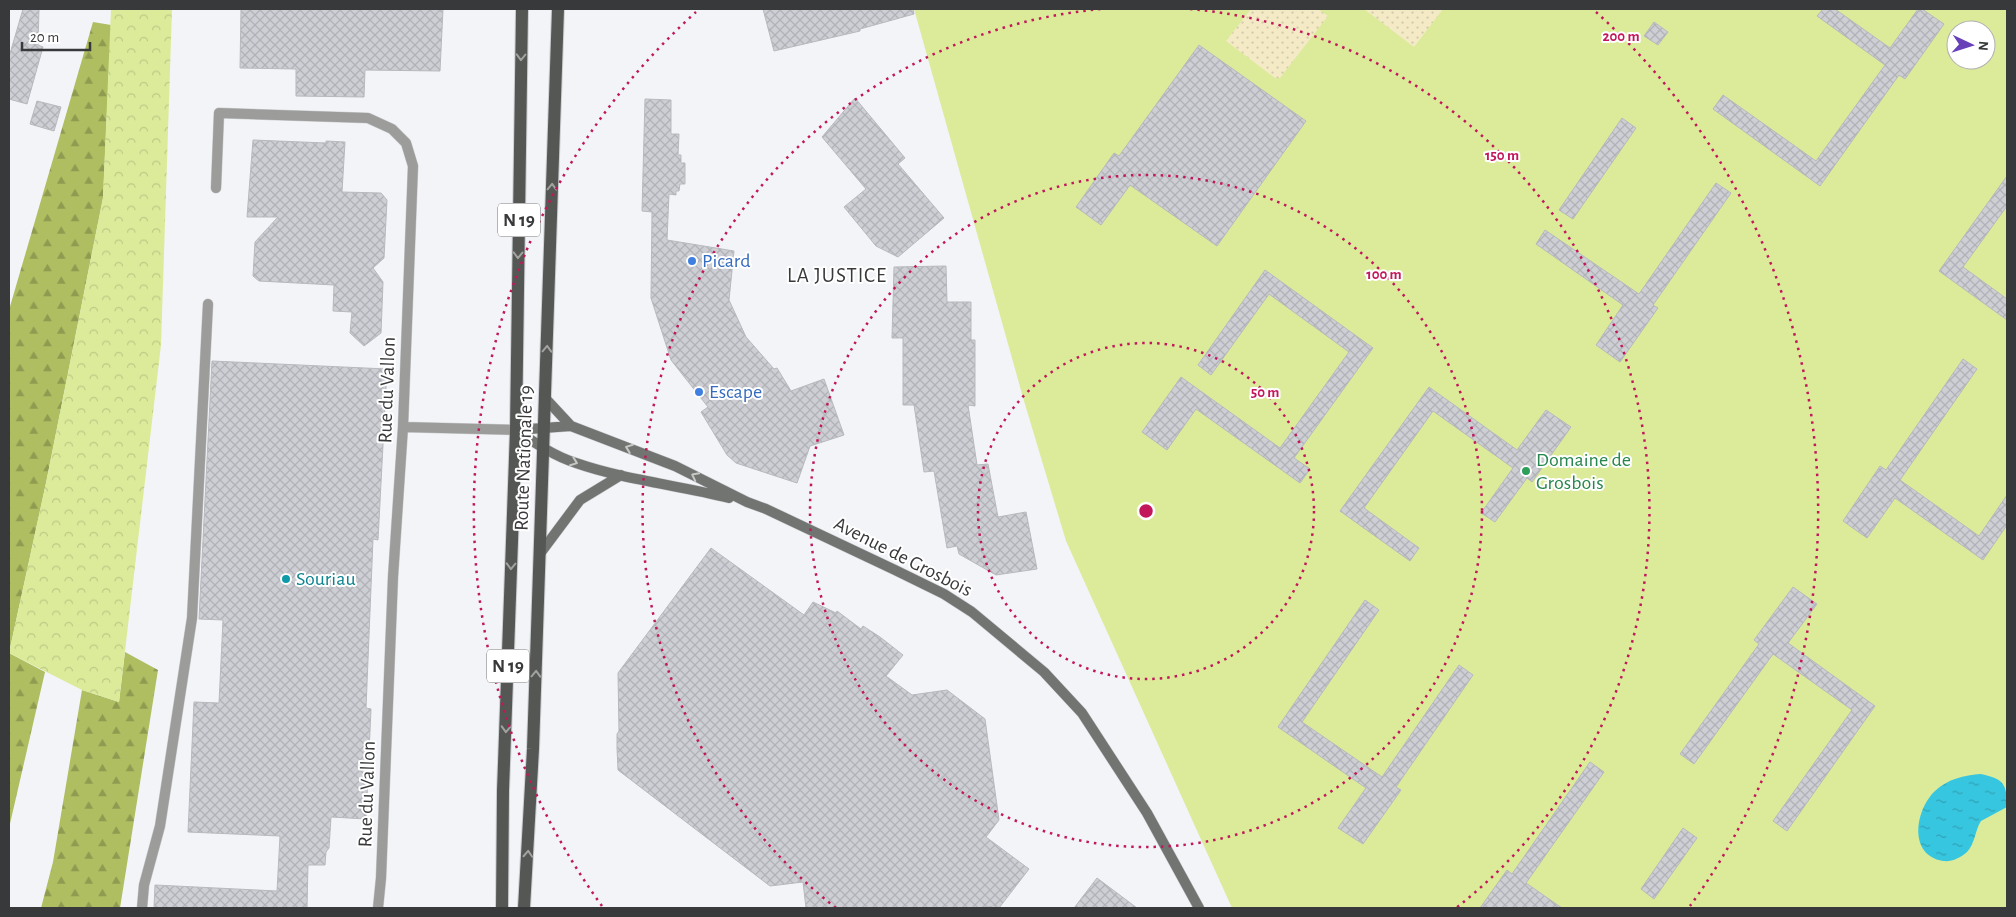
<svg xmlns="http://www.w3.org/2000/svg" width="2016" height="917" viewBox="0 0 2016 917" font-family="'Alegreya Sans',sans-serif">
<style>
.grass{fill:#dbeb9a;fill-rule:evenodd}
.forest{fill:url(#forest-firs)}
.sand{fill:url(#sand-dots)}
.park{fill:url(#park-crowns)}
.water{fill:url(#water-ripples)}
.building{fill:url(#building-cross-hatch);stroke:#b7b9bd}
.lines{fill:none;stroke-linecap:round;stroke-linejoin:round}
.street-casing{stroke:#cdcfd2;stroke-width:11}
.secondary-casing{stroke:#cdcfd2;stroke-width:11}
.primary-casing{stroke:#cdcfd2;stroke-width:14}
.street{stroke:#9c9d9b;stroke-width:10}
.secondary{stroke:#727471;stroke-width:10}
.primary{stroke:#555754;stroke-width:12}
.oneway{stroke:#a2a3a1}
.oneway2{stroke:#c7c7c6}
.ring{fill:none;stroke:#c2185b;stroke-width:2.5;stroke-dasharray:2.5 5}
.shop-dot{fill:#3f7fe0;stroke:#fff;stroke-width:2}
.leisure-dot{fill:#2e9e5b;stroke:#fff;stroke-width:2}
.culture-dot{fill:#0f9aa8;stroke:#fff;stroke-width:2}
.labels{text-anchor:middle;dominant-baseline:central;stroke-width:4;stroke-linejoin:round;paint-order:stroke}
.shield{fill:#fff;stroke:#747476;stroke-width:1}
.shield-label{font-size:19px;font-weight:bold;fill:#38393b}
.shop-label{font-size:20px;fill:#366cbe;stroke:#fff;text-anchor:start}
.street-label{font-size:20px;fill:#38393b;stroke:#fff}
.leisure-label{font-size:20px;fill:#27864d;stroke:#fff;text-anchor:start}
.culture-label{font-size:20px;fill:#0d838f;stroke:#fff;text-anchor:start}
.neighbourhood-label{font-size:21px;letter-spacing:1px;fill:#38393b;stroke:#fff}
.centre{fill:#c2185b;stroke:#fff;stroke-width:2.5}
.ring-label{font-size:15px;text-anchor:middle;font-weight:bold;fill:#c2185b;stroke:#fff;stroke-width:4;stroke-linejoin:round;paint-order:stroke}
</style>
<defs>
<pattern id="forest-firs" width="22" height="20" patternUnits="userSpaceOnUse" patternTransform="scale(1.25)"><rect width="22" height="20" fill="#aebe60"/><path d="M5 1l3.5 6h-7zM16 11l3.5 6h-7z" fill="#8f9b50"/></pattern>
<pattern id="sand-dots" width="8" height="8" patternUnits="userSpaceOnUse" patternTransform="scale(1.25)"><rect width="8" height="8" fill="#f4eac5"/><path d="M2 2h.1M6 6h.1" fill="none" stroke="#d2c9aa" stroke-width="1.8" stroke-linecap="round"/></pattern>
<pattern id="park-crowns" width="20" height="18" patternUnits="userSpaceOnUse" patternTransform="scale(1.25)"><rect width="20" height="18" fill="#dbeb9a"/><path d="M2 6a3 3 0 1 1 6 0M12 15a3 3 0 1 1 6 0" fill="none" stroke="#bdca86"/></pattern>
<pattern id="water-ripples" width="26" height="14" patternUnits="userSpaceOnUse" patternTransform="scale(1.25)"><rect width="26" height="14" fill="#37c6e0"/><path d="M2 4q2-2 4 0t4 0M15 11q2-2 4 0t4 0" fill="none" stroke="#2fa2b7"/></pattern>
<pattern id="building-cross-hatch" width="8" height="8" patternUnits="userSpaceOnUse" patternTransform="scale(1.25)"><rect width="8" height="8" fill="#cdcfd4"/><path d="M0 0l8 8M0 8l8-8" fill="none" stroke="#b1b2b7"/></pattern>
</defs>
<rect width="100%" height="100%" fill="#f2f4f8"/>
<!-- grass -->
<path class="grass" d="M914 9H2007V908H1232L1066 541 1024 401ZM1956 30H1986V60H1956Z"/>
<!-- forest -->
<path class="forest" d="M93 22 111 25 103 198 46 483 9 653 45 672 9 828V310Z
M125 652 158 670 120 908H41L53 862 82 690 119 702Z"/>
<!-- sand -->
<path class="sand" d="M1251 9H1318L1328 16 1280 78H1275L1226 41Z
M1364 9H1443L1414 47Z"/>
<!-- park -->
<path class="park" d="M111 9H172L161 345 119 702 82 690 9 653 46 483 103 198Z"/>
<!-- water -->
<path class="water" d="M1981 774C2004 779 2007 784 2007 807L1981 821C1975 830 1975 844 1967 852 1960 858 1952 862 1943 861 1908 855 1915 810 1935 791 1948 779 1964 775 1981 774Z"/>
<!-- building -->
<path class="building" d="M23 9H39L38 45 43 47 27 104 9 99V57Z
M241 9H443L440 71 365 70 364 97 296 96V69L240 68Z
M763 9H913L914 14 860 29V31L774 51Z
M1823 9H1835L1890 48 1918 9H1922L1944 24 1905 79 1899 75 1820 186 1713 109 1723 95 1816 161 1885 65 1817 16Z
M1654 22 1668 32 1658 45 1644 36Z
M1199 45 1306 121 1217 246 1130 185 1101 225 1076 207 1114 153 1119 156Z
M855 98 905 158 898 164 944 218 898 257 876 246 844 207 866 189 822 137Z
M645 99 671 100V134H679L678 155H681V163H685V184H680L679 191H676V195L669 194 667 240 734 251 729 300 746 337 774 369 777 368 791 391 824 379 844 435 810 446 797 483 736 463 727 455 701 412 708 407 671 360 651 298 652 212 642 211Z
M37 101 61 107 54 131 30 124Z
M1622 118 1636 128 1573 219 1559 210Z
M253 140 326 143V141L345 142 342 192 381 193 387 200 384 258 373 268 383 282 381 333 364 346 350 333 352 312 333 311 334 285 259 281 253 276 255 242 278 217H247Z
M2007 176V206L1963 267 2007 299V320L1939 271Z
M1716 183 1731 193 1653 305 1658 308 1620 362 1596 345 1623 305 1536 244 1545 230 1639 294Z
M946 266 947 302H971V340H975V406L968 405 977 465 988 464 998 517 1026 512 1037 569 996 575 959 554 957 546 947 548 934 471 924 472 914 405H903V338H892L894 267Z
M1265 270 1373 348 1294 458 1310 469 1300 483 1196 409 1167 450 1142 432 1181 377 1280 448 1349 352 1269 294 1211 375 1198 365Z
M1963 359 1977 369 1900 480 1979 536 2007 495V525L1983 560 1895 498 1867 538 1843 521 1880 466 1886 470Z
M212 361 387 369 378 540 373 539 366 708 371 709 366 819 331 817 329 848 326 852 325 865H308L307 908H154L155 885 277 891 280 836 188 832 194 702 219 703 223 620 199 619Z
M1429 387 1517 450 1546 410 1571 427 1532 482 1527 478 1495 522 1481 513 1513 468 1433 411 1364 508 1419 548 1410 561 1340 511Z
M711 548 804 615 813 602 836 613 837 611 861 629 863 626 880 637 903 655 886 676 912 695 947 690 985 719 999 820 986 837 1029 869 999 908 994 906 979 908H806L803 882 770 886 618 770 617 748V734L619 731 618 673Z
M1793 587 1817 604 1788 643 1875 706 1787 831 1773 821 1852 710 1773 654 1694 764 1680 754 1759 644 1754 640Z
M1365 600 1379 610 1302 722 1382 777 1459 665 1473 675 1396 787 1401 790 1363 844 1338 828 1366 788 1278 727Z
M1590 762 1604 772 1526 883 1562 908H1480L1507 870 1512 874Z
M1683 828 1697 838 1654 899 1641 889Z
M1097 878 1137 908H1074Z"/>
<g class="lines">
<!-- street casing -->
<g class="street-casing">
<path id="street" d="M216 188 219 113 368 118 392 129 406 143 413 166 403 427 393 577 381 878 378 908
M403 427 516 430
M142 908 144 885 160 826 192 618 208 304"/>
</g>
<!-- secondary casing -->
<g class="secondary-casing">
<path id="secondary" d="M545 398 571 426
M516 430 571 426 675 466 747 502 766 509 895 570 944 594 972 612 1044 672 1082 713 1147 813 1199 908
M516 430C535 443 554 456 576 463 625 480 678 485 729 498
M539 555 580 500 621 475"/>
</g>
<!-- primary casing -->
<g class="primary-casing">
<path id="primary" d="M502 908 503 791 516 430 522 9
M524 908 533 749 558 9"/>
</g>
<!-- street -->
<use href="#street" class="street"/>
<!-- secondary -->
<use href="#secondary" class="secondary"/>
<!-- primary -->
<use href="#primary" class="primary"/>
</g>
<!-- one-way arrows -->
<defs><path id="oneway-chevron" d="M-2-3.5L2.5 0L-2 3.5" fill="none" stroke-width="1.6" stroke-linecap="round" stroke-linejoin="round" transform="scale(1.25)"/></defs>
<g class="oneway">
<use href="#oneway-chevron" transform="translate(521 57) rotate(91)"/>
<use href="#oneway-chevron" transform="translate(552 187) rotate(-88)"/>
<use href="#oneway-chevron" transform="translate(518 255) rotate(91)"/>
<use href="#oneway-chevron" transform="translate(547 349) rotate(-88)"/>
<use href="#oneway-chevron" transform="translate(511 566) rotate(92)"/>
<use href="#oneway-chevron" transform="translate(536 674) rotate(-88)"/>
<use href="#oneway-chevron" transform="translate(506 729) rotate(92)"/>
<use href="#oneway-chevron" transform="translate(528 854) rotate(-87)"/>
</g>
<g class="oneway2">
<use href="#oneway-chevron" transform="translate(629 448) rotate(-159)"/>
<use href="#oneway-chevron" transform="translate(574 462) rotate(21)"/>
<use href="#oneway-chevron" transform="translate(695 476) rotate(-153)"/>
</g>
<!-- distance rings -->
<g class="ring">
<circle cx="1146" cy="511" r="168"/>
<circle cx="1146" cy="511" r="336"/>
<path d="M836 908A504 504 0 0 1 1102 9M1190 9A504 504 0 0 1 1456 908"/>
<path d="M602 906A672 672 0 0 1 696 12M1596 12A672 672 0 0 1 1690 906"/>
</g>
<!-- markers -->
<g class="shop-dot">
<circle cx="692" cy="261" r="5"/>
<circle cx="699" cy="392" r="5"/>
</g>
<circle class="leisure-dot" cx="1526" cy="471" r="5"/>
<circle class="culture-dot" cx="286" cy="579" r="5"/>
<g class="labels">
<!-- shield labels -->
<g class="shield">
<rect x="498" y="203.5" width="42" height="33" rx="4"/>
<rect x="487" y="649.5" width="42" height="33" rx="4"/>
</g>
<g class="shield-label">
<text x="519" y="220">N 19</text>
<text x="508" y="666">N 19</text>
</g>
<!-- shop labels -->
<g class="shop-label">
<text x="702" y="261">Picard</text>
<text x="709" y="392">Escape</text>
</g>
<!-- street labels -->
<g class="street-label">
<text transform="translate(387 390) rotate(-88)">Rue du Vallon</text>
<text transform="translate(524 458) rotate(-88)">Route Nationale 19</text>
<text transform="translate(903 557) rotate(27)">Avenue de Grosbois</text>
<text transform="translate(367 794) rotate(-88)">Rue du Vallon</text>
</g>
<!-- leisure labels -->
<g class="leisure-label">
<text x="1536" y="460">Domaine de<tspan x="1536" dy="23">Grosbois</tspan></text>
</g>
<!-- culture labels -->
<g class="culture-label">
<text x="296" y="579">Souriau</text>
</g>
<!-- neighbourhood labels -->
<g class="neighbourhood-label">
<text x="837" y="275">LA JUSTICE</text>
</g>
</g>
<circle cx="1146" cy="511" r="8" class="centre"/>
<g class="ring-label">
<text x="1621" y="41">200 m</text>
<text x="1502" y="160">150 m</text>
<text x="1384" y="279">100 m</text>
<text x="1265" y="397">50 m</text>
</g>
<!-- border -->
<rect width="2016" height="917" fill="none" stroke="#38393b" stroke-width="20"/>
<!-- north arrow -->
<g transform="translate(1971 45) rotate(94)"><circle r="24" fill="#ffffff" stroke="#afb0b1"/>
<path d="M0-4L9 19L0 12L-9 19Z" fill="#6841b9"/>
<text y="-8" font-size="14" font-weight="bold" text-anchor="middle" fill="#38393b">N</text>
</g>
<!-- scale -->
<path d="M22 42v8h68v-8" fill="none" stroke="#38393b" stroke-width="2.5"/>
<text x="30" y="42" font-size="15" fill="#38393b" stroke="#ffffff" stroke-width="4" paint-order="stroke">20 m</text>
</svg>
